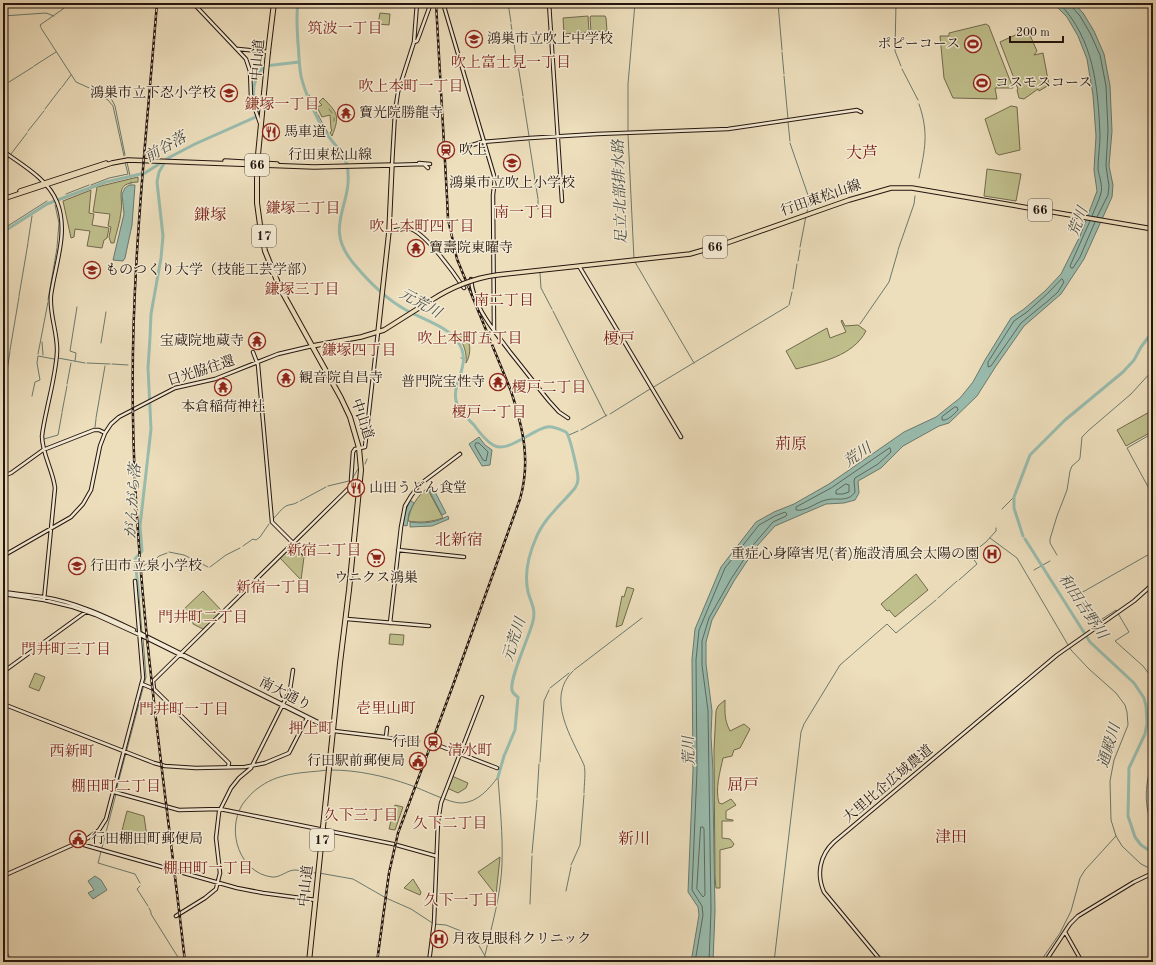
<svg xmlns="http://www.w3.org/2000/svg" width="1156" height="965" viewBox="0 0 1156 965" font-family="'Old Standard TT','Noto Serif JP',serif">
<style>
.green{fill:#bfbf8c;stroke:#726a4e}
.water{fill:#99bcae;stroke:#6a796e}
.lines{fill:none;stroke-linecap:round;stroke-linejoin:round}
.shore{stroke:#5e685e;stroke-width:1}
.stream{stroke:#6a796e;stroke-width:1}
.river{stroke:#99bcae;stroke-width:3}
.secondary-casing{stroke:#24150f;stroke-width:4.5}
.primary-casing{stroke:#24150f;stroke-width:5.5}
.highway-casing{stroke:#24150f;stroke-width:6}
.secondary{stroke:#f3ead3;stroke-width:2.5}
.primary{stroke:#eddebc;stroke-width:3.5}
.highway{stroke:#eddebc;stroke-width:4}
.rail-casing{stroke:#24150f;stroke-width:2.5}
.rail{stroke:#f3ead3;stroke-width:1;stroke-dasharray:3;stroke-linecap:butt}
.primary-bridge-casing{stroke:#24150f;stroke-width:5.5;stroke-linecap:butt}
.primary-bridge{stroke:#eddebc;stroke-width:3.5}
.labels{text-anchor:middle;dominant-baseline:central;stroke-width:3;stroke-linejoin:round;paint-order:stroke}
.shield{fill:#f3ead3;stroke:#62554a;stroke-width:1}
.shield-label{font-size:13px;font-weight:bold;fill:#24150f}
.poi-label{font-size:14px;fill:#24150f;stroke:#f3ead3;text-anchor:start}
.street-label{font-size:14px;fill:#24150f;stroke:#f3ead3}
.neighbourhood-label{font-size:15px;fill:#7a1f14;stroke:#f3ead3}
.water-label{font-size:15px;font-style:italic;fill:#4d4f47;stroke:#f3ead3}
.quarter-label{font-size:16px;fill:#7a1f14;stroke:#f3ead3}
</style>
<rect width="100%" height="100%" fill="#eddebc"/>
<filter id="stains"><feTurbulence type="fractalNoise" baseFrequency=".005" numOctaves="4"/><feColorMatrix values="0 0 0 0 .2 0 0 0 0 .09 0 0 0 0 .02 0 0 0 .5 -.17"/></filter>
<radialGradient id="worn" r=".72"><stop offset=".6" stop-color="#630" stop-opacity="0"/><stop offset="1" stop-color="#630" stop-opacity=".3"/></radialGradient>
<!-- green -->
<path class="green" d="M380 13 390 14 389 25 378 24Z
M588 16 589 32 564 34 563 18Z
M591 16H605L606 18 607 31 591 32 590 17Z
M986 24 989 26 990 29 1013 88H995L997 99 953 98 944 78 940 36H949V33Z
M1024 31 1029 33 1037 51 1034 55 1043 53 1049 85 1039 91 1038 89 1024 99 1019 98 1017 90 1018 89 1000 42Z
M323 98C338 113 340 116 332 136L330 133 332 130 331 129 330 115 322 117 317 107 322 105 319 102Z
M1011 106 1017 107 1020 150 999 155 996 153 985 119Z
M987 169 1021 174 1016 201 984 196Z
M138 177V182C113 183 124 198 121 212 120 223 116 233 114 243H111L109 237 111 227 108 226 110 214 93 212 97 187Z
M91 190 89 213 94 214 92 225 109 228 107 238 104 240 102 248 87 246 90 231 75 229 74 237 71 238 63 201Z
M842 320 845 326 858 325 866 331C853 356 822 362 796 369L786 351 827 328 830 338 846 332 841 321Z
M462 333C471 339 472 353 466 363 467 353 464 344 458 336Z
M1153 410V431L1126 446 1117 430Z
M427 488 443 518C431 522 421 523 408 521 410 507 417 497 427 488Z
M292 545 304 557 301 580 280 558Z
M916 574 928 590 895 617 889 610 887 611 881 604Z
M627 587 634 589 622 625 616 627 622 596 624 597Z
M203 591 222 611 203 629 193 624V620L182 611Z
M390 634 404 635 403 645 389 644Z
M35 673 45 677 39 691 29 687Z
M725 700C725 713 724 719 730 731L744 724 750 729 740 748 734 750 732 756 723 758C720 772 715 789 719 803L722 804 731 799 736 805 726 811V819L733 820V821H722V838L730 839 734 844 732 847 720 850V888H716L715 877 714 750 716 711 718 706Z
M452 776 468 783 466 788 458 793 447 788Z
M395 805 403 807 395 830 389 829Z
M127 811 144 816 148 844 120 838Z
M500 857 496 895 478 872Z
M413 879 421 892 420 895 404 888Z"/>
<!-- water -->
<path class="water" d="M1053 3H1074L1083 13 1094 31 1104 54 1110 86 1112 131 1109 166 1113 185 1112 197 1084 259 1061 294 1024 326 996 366 977 396 949 423 939 426 903 446 881 468 858 481 859 493 855 500 844 503 826 504 775 526 757 546 734 581 712 620 706 642V664L712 711 711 736 713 771V794L715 911 713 962H691L699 915 698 907 688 892 693 770 692 659 695 629 721 567 756 522 774 512 794 504 829 484 904 432 936 417 960 398 973 382 985 360 1011 318 1024 309 1045 291 1061 274 1080 236 1097 191 1094 170 1096 136 1093 95 1087 59 1078 36 1067 17Z
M129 185H135L132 225 125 258 123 261 113 260 124 214 122 194 125 188Z
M479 437 485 445 492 450 490 465 482 466 469 444Z
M433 488 446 513 442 515 429 490Z
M410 500 414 503 409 513 407 526 403 525 405 513Z
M448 516 449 519 432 526 410 527V522C424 524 435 523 448 516Z
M95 876 101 880 107 890 93 899 88 893 94 890 88 881Z"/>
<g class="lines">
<!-- shore -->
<path class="shore" d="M1059 3C1094 39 1098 87 1100 135 1100 146 1098 157 1098 169 1099 176 1103 186 1101 193 1099 201 1095 208 1092 216
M1071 3 1072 7 1080 16 1090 33 1100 55 1106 86 1108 130 1106 166 1109 186 1108 195 1097 217
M1090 221 1070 266 1071 268H1073L1080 257 1095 222
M1062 279 1064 282 1058 292 1049 300 1021 323 991 366 988 367V362L1014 321 1027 312 1047 294Z
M955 407H957L958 410C954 414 948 421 942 420V417Z
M476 443H479L488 452 486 461 483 460 475 446Z
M890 448 891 452 878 464 855 478 854 481 855 492C848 503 836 497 826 500 816 502 806 512 796 510V507L831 488Z
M846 484 849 485V492L843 494H836V491Z
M701 827H703L704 829 705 895 703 897 697 889Z
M695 962 703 915 702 906 692 890 697 770 696 660 699 630 725 568 759 525 775 516 785 512 787 514 786 516 773 522 754 544 731 579 709 618 702 641V665L708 711 711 910 709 962"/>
<!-- stream -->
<path class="stream" d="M508 3 511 22
M778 3 782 50
M896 3 895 51 901 66
M266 4V3
M3 16 46 13 54 16
M511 24 516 57
M41 27 40 25 63 9 68 3
M41 28 76 82 107 96 112 100 115 106 125 155
M782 52 784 74
M517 59 523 96
M34 66 56 52
M902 69 918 100
M784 76 788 119
M9 82 33 67
M3 86 8 83
M62 87 71 75
M99 95 108 100 113 106 124 156
M309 95 317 114
M523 98 529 136
M45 109 61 88
M329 109 332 113
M318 115 328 133
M334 118V121
M788 122 790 141
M28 131 44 111
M628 131V84L635 3
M628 134 634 259
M529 141 538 199
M790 143 810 201
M11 154 27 133
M127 162 130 176
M3 165 9 157
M131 176V178
M919 178C925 149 929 133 919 104
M131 182V184
M91 185 109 178 128 174 125 162
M66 194 89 185
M538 200V209
M53 201 54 202
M55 205 59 223 57 247
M807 212 809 203
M3 229 47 201
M28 242 32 216
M800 247 806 216
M898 250 914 204 915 196
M798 261 800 250
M635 262 694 363
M540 273 541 288 552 309
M793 289 797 264
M19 296 28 243
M48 300 57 248
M789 305 792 292
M553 311 606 416
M860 324 889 282 898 251
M42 342 43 355
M101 343 106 312
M10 350 19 297
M38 354 48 302
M58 358 85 363
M461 358H464
M75 361 76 353 70 351 77 307
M87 363 110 364
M112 364 128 365
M7 372 10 351
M67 384 71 363
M652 388 788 306
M3 394 6 373
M32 396 35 382 40 380 37 363 38 356 54 359
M62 412 67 386
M610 414 650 389
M96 418 105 366
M95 427 96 419
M581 430 607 415
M1153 433 1127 448 1153 496
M569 435 578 431
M44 439 58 435 62 413
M365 464 367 459
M352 479 358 469
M328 486 349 481
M300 501 326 487
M1002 509 1014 497
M274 518C278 514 281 509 286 506 290 504 294 505 298 502
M990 538 1017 558 1071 650 1089 669 1116 693 1125 705 1127 712 1128 725 1114 760 1110 781 1111 820 1116 836 1122 846 1141 864 1153 870
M243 546 253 539 256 540 260 537 269 524
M169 552 184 555 208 567
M1153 552 1081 593 1099 621 1116 610 1129 632 1115 641 1143 666 1153 679
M972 553 986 542 996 531V528
M1057 555 1050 543V539L1057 516 1067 490 1070 471 1072 466 1079 460 1080 458 1082 437 1089 430 1131 394 1153 370
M143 566 155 560 159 556 167 553
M210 567 226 555 240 548
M1034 570 1050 561
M959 580 977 564 970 554
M139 597 142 633
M938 598 957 581
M574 670 642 618
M573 671C545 698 572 738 584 765 586 771 584 786 584 793
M550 688 569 673
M540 762 544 701 549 690
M1153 762C1145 780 1143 808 1153 825
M331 770C357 770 385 776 410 785 422 789 451 804 462 803 478 802 489 789 498 777
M116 791 146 677 143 638
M116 794 98 863 135 874 140 883
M537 798 539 764
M532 853 537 800
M571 865 580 845 584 795
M316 873C309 873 302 870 295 870 287 870 280 878 272 877 240 873 226 832 242 805 247 798 253 791 261 786 281 772 305 773 328 770
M319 873 353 879 386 898 411 909 434 924 446 925 461 931 477 942 485 956 486 962
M140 886 137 889 148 906
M566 891 571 867
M530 904 532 856
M149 908 151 912V914L181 962
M3 946 13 962
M485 955C492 925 501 894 502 864 503 835 500 806 498 778
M774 962 801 732 804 724 840 665 887 624 896 633 936 600
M1040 962 1060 933 1071 911 1080 878 1085 870 1116 836"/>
<!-- river -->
<path class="river" d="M298 3C296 16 297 29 298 43 299 54 299 65 301 76 305 93 314 112 322 127 329 140 344 151 347 165 355 205 321 225 354 264 369 282 386 299 406 310 422 319 449 327 458 342 474 365 449 384 457 404 460 412 468 419 474 425 479 432 485 440 493 445 509 455 537 424 552 427 557 428 562 430 566 432 570 436 578 472 578 479 578 482 577 485 575 488 562 504 544 518 536 538 529 554 524 574 528 592 531 603 536 609 533 621 530 635 509 679 512 690 513 694 515 695 518 697L515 730 504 756 498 777
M3 232 47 204 106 182 145 173 170 157 195 144 260 115C260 108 255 103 254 96 252 86 257 73 265 66L299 62
M1023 536 1014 508V497L1030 455 1065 420 1123 372 1134 360 1141 347 1153 331
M1025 539 1090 642 1134 683 1144 698 1146 706 1147 723 1145 734 1129 768 1128 816 1135 837 1141 845 1153 853
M139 597 135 559 142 551 140 526 151 429 148 368 150 337 151 314 161 258 163 236 157 182 159 172 166 160"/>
<!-- secondary casing -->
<g class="secondary-casing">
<path id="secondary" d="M193 3 246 59 250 71 251 97 261 126
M417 3 414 42 398 92 395 112 392 165 424 164 428 168
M443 3 495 179 493 195 494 330
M549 3 562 201
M414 42 417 41 419 36 431 3
M238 49 269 52
M466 147 482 142 530 138 597 134 728 129 857 110 861 112
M3 151C22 165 48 179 57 202 69 232 55 265 51 295 49 314 58 333 57 352 56 371 51 390 47 409 45 418 43 427 42 436 42 454 53 470 55 488L44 600
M419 163 430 164
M389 231C396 231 406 227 411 229 427 235 454 273 464 288
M579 266 681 437
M471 279C473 307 494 330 510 352 523 368 536 385 549 401L559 412 568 418
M253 352 258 365 272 522 305 555
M3 476 11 473 43 450 94 430H99L105 433
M398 550 464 557
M3 556 71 517 83 504 91 490 100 446 105 433 111 424 119 417 175 388 215 379 278 354 312 346
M3 592C16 594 30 595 43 597 75 602 105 616 134 630
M3 594 44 600 73 607 96 615 140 635 334 731 418 741
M347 619 429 626
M390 623 401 527 405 506 411 496 419 485 460 454
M140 633 318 722 330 727 333 731
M3 672 87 611
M142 684 154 689 229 763 228 767
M154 689 153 681 352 485 351 480 353 452 355 449 365 447 378 332
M3 704 154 763 165 766 196 768 245 767 265 763 289 753 307 718
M386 737 387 728
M440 746 497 768
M114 792 179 810 220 809 230 811 393 844 436 856
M83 841 84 845 237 888 263 893 316 900
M3 876 88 838 99 830 106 819 143 678 135 581
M176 916 205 898 216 889 220 873 216 838 219 812 231 788 239 778 251 768 290 690 293 670
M1065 932 1082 962
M429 962 434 923 438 821 441 803 482 697
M882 962 824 892C816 874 820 855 834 842L1057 655 1134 601 1153 584
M1045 962 1070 924 1078 916 1134 882 1153 873"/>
</g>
<!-- primary casing -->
<g class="primary-casing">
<path id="primary" d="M225 161 277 164
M20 191 106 163
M3 199 112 163 128 160 314 167 392 165 389 231 378 332
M497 275 690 254 718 246 849 200 891 188H912L1153 229
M312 346 361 337 384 330 430 301"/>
</g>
<!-- highway casing -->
<g class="highway-casing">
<path id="highway" d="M274 3 268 52 257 165V203L261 232 265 251 280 288 341 398 350 417 359 448 361 470 349 590 340 663 309 962"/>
</g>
<!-- secondary -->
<use href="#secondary" class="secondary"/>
<!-- primary -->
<use href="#primary" class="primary"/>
<!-- highway -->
<use href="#highway" class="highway"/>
<!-- rail casing -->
<g class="rail-casing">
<path id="rail" d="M157 3C146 141 130 280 133 418 136 601 165 781 185 962
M377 962 389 873 398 833 452 688 520 499C531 461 523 428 511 391L457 259 448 219 447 197 436 3"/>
</g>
<!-- rail -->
<use href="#rail" class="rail"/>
<!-- primary-bridge casing -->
<g class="primary-bridge-casing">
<path id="primary-bridge" d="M430 301C450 288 474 278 497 275"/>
</g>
<!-- primary-bridge -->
<use href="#primary-bridge" class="primary-bridge"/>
</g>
<!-- icons -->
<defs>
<g id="school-ring" transform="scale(0.9)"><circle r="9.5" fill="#f3ead3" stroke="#8f2418" stroke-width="1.5"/><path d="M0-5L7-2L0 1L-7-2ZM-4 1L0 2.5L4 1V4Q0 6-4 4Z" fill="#8f2418"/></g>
<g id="stadium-ring" transform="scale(0.9)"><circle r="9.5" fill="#f3ead3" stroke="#8f2418" stroke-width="1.5"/><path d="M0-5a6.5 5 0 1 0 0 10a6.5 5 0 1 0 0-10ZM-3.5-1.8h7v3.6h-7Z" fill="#8f2418"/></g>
<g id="temple-ring" transform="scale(0.9)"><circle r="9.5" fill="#f3ead3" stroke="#8f2418" stroke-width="1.5"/><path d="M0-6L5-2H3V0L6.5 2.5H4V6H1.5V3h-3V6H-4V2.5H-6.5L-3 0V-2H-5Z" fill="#8f2418"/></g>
<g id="restaurant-ring" transform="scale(0.9)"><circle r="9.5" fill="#f3ead3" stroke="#8f2418" stroke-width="1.5"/><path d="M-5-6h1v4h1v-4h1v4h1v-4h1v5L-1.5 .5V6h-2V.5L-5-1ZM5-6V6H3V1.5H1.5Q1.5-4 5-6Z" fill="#8f2418"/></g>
<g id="station-ring" transform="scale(0.9)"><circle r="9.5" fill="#f3ead3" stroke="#8f2418" stroke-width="1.5"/><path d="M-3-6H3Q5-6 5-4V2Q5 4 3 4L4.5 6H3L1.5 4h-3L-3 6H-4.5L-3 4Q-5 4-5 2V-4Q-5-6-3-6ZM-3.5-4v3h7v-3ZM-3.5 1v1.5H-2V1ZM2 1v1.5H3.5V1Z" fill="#8f2418"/></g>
<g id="university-ring" transform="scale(0.9)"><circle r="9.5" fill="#f3ead3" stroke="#8f2418" stroke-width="1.5"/><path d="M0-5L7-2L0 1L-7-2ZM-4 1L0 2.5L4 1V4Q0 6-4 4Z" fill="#8f2418"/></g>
<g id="hospital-ring" transform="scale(0.9)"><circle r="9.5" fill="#f3ead3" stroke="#8f2418" stroke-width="1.5"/><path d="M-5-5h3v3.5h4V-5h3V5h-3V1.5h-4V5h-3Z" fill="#8f2418"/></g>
<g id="supermarket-ring" transform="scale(0.9)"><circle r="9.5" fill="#f3ead3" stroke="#8f2418" stroke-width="1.5"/><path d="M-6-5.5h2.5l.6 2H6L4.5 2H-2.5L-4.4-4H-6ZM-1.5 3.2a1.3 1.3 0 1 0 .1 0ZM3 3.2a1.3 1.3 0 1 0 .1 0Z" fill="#8f2418"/></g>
<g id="civic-ring" transform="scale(0.9)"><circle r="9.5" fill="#f3ead3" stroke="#8f2418" stroke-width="1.5"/><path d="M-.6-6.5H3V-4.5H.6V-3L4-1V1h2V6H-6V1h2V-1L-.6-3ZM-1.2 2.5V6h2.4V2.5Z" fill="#8f2418"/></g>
</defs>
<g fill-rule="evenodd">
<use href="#school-ring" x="474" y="39"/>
<use href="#stadium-ring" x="973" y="44"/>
<use href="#stadium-ring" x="982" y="83"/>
<use href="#school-ring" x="229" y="93"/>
<use href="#temple-ring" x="346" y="113"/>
<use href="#restaurant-ring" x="271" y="132"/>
<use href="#station-ring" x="446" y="150"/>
<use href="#school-ring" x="512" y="163"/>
<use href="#temple-ring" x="416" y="248"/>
<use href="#university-ring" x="92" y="270"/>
<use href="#temple-ring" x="257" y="341"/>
<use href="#temple-ring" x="286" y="378"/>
<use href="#temple-ring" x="498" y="382"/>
<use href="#temple-ring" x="223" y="387"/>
<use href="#restaurant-ring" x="356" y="488"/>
<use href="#hospital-ring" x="992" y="554"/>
<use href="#supermarket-ring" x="376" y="558"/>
<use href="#school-ring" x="77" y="566"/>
<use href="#station-ring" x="433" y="742"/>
<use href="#civic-ring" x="418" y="761"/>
<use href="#civic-ring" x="78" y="839"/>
<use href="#hospital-ring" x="439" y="939"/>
</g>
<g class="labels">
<!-- shield labels -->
<g class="shield">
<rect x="245" y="154" width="24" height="22" rx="3"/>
<rect x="1028" y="199" width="24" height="22" rx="3"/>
<rect x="252" y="225" width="24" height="22" rx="3"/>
<rect x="703" y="236" width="24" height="22" rx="3"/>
<rect x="310" y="829" width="24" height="22" rx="3"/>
</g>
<g class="shield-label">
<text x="257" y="165">66</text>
<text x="1040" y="210">66</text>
<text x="264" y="236">17</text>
<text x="715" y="247">66</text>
<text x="322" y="840">17</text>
</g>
<!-- poi labels -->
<g class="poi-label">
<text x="487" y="39">鴻巣市立吹上中学校</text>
<text x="960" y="44" text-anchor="end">ポピーコース</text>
<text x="995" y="83">コスモスコース</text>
<text x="216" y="93" text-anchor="end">鴻巣市立下忍小学校</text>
<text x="359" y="113">寶光院勝龍寺</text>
<text x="284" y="132">馬車道</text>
<text x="459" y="150">吹上</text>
<text x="512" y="183" text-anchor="middle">鴻巣市立吹上小学校</text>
<text x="429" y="248">寶壽院東曜寺</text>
<text x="105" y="270">ものつくり大学（技能工芸学部）</text>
<text x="244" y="341" text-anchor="end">宝蔵院地蔵寺</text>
<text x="299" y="378">観音院自昌寺</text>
<text x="485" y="382" text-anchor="end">普門院宝性寺</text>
<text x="223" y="407" text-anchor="middle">本倉稲荷神社</text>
<text x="369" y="488">山田うどん食堂</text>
<text x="979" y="554" text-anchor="end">重症心身障害児(者)施設清風会太陽の園</text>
<text x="90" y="566">行田市立泉小学校</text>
<text x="376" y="578" text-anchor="middle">ウニクス鴻巣</text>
<text x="420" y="742" text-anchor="end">行田</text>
<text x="405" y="761" text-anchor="end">行田駅前郵便局</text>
<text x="91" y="839">行田棚田町郵便局</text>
<text x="452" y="939">月夜見眼科クリニック</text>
</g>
<!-- street labels -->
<g class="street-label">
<text transform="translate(258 60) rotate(-85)">中山道</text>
<text x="330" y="155">行田東松山線</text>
<text transform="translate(821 198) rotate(-19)">行田東松山線</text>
<text transform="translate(201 371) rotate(-18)">日光脇往還</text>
<text transform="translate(362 419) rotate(71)">中山道</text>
<text transform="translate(285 694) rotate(27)">南大通り</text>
<text transform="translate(888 784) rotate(-40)">大里比企広域農道</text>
<text transform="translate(306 886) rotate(-84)">中山道</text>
</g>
<!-- neighbourhood labels -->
<g class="neighbourhood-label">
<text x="345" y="29">筑波一丁目</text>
<text x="511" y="63">吹上富士見一丁目</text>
<text x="411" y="87">吹上本町一丁目</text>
<text x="282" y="105">鎌塚一丁目</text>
<text x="303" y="209">鎌塚二丁目</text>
<text x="524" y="213">南一丁目</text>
<text x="422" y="227">吹上本町四丁目</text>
<text x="302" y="290">鎌塚三丁目</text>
<text x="504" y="301">南二丁目</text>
<text x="470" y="339">吹上本町五丁目</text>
<text x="359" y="351">鎌塚四丁目</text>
<text x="549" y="388">榎戸二丁目</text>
<text x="489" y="413">榎戸一丁目</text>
<text x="324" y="551">新宿二丁目</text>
<text x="273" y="588">新宿一丁目</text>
<text x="203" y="618">門井町二丁目</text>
<text x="66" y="650">門井町三丁目</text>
<text x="386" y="709">壱里山町</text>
<text x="184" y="710">門井町一丁目</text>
<text x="311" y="729">押上町</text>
<text x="470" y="751">清水町</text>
<text x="72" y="752">西新町</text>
<text x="116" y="787">棚田町二丁目</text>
<text x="361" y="816">久下三丁目</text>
<text x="450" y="824">久下二丁目</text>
<text x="208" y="869">棚田町一丁目</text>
<text x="461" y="901">久下一丁目</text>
</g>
<!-- water labels -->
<g class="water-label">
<text transform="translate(166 148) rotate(-30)">前谷落</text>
<text transform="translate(621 192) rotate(-92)">足立北部排水路</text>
<text transform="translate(1079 222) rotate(-69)">荒川</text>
<text transform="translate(420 304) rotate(29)">元荒川</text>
<text transform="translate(858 456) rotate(-34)">荒川</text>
<text transform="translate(134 501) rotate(-86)">がんがら落</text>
<text transform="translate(1082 607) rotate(56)">和田吉野川</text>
<text transform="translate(515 640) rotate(-72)">元荒川</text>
<text transform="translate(1110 746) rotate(-73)">通殿川</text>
<text transform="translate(690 751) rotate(-92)">荒川</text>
</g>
<!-- quarter labels -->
<g class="quarter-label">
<text x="862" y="154">大芦</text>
<text x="210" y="216">鎌塚</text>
<text x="619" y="340">榎戸</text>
<text x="791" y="445">荊原</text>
<text x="459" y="541">北新宿</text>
<text x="743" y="786">屈戸</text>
<text x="951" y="838">津田</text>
<text x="634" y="840">新川</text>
</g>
</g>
<!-- margin -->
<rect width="1156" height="965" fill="none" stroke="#eddebc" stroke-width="16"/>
<rect x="4" y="4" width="1148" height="957" fill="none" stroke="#24150f" stroke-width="2"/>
<rect x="8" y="8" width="1140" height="949" fill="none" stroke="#24150f"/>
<!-- scale -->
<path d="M1010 36v6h53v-6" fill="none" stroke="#24150f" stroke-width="2"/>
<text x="1016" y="36" font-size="12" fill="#24150f" stroke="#f3ead3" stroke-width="3" paint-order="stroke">200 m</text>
<rect width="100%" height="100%" filter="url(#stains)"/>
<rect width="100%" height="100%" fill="url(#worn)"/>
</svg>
